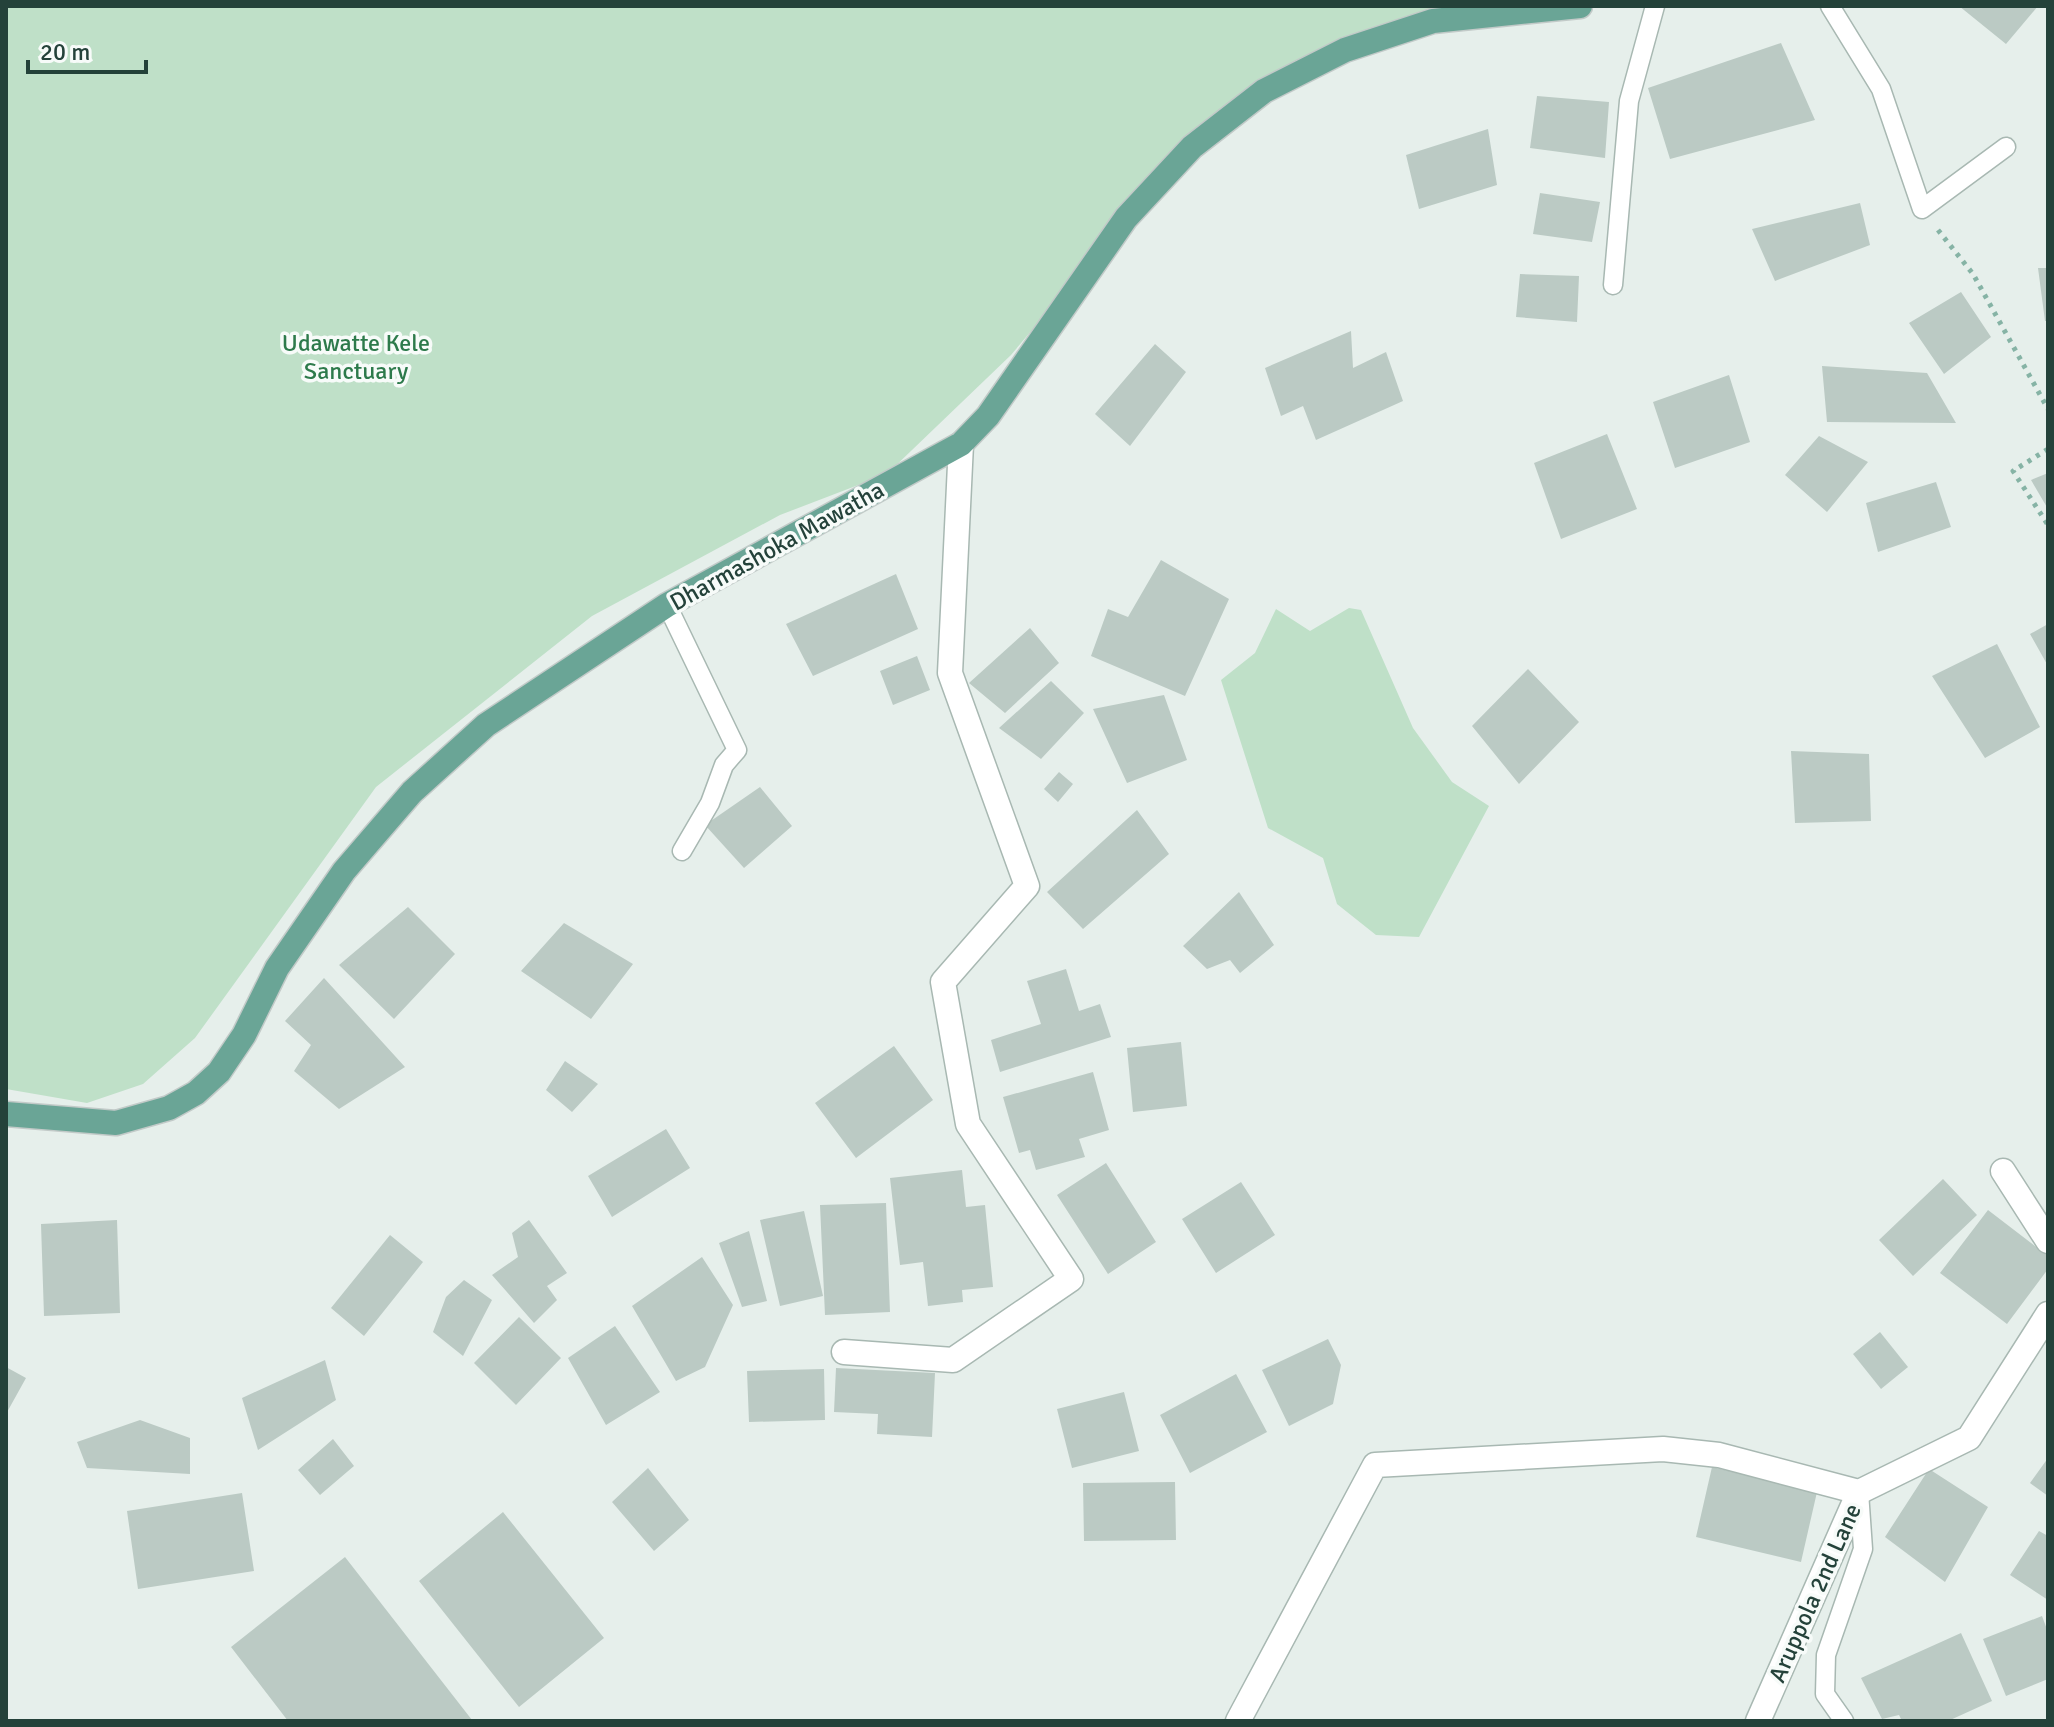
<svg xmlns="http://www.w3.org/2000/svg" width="2054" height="1727" viewBox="0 0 2054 1727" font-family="Signika,sans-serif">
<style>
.green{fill:#bfe0c8}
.building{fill:#bbcac4}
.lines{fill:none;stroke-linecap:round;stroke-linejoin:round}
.service-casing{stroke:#a8b8b2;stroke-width:21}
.minor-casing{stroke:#a8b8b2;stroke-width:27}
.primary-casing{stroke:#c2cac8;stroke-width:27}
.path{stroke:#86b3a5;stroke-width:5;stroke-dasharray:4 6;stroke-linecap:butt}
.service{stroke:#fff;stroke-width:18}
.minor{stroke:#fff;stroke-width:24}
.primary{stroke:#6aa596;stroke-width:24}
.labels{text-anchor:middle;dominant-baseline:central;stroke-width:7;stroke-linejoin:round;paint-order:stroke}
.park-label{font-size:24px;fill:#2d7a4b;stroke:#f7fbf9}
.street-label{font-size:24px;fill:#24423a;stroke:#f7fbf9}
</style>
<rect width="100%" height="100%" fill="#e6efeb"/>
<!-- green -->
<path class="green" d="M6 6H1580L1433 21 1264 91 1126 218 1011 355 887 474 780 515 592 616 376 787 195 1038 143 1084 87 1103 6 1089Z
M1349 608 1361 610 1413 728 1452 782 1489 806 1419 937 1376 935 1337 904 1323 858 1268 828 1221 680 1255 653 1276 609 1310 631Z"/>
<!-- building -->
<path class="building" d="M1959 6H2038L2006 44Z
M1781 43 1815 120 1670 159 1648 88Z
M1537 96 1609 102 1605 158 1530 148Z
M1488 129 1497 185 1419 209 1406 155Z
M1540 193 1600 202 1592 242 1533 234Z
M1860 203 1870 245 1775 281 1752 229Z
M2038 268H2048V321H2045Z
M1520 274 1579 276 1577 322 1516 317Z
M1961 292 1991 337 1944 374 1909 323Z
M1351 331 1353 368 1386 352 1403 401 1316 440 1303 406 1281 416 1265 368Z
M1155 344 1186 372 1130 446 1095 414Z
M1822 366 1927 373 1956 423 1827 422Z
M1729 375 1750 442 1675 468 1653 402Z
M1607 434 1637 509 1561 539 1534 463Z
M1819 436 1868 462 1827 512 1785 475Z
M2048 473V509L2031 480Z
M1936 482 1951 527 1878 552 1866 503Z
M1161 560 1229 599 1185 696 1091 656 1108 609 1128 617Z
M896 574 918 629 813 676 786 624Z
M2048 624V666L2030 634Z
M1030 628 1059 663 1005 713 969 683Z
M1997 644 2040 727 1985 758 1932 676Z
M917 656 930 690 893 705 880 671Z
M1528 669 1579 722 1519 784 1472 726Z
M1051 681 1084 713 1041 759 999 728Z
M1164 695 1187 760 1127 783 1093 709Z
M1791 751 1869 754 1871 821 1795 823Z
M1059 772 1073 784 1058 802 1044 789Z
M760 787 792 826 744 868 705 825Z
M1137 810 1169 854 1083 929 1047 892Z
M1239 892 1274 945 1240 973 1230 960 1207 969 1183 946Z
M408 907 455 954 394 1019 339 965Z
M564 923 633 964 591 1019 521 971Z
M1066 969 1079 1011 1100 1004 1111 1037 1000 1072 991 1040 1041 1024 1027 981Z
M324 978 405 1067 339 1109 294 1071 311 1045 285 1021Z
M1181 1042 1187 1106 1133 1112 1127 1048Z
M894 1046 933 1100 856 1158 815 1103Z
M565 1061 598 1084 572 1112 546 1090Z
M1093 1072 1109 1130 1079 1139 1085 1157 1036 1170 1030 1150 1019 1153 1003 1097Z
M666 1129 690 1168 612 1217 588 1176Z
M1106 1163 1156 1242 1108 1274 1057 1195Z
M962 1170 966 1207 985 1205 993 1287 962 1290 963 1302 928 1306 923 1262 900 1265 890 1178Z
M1943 1179 1977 1215 1913 1276 1879 1240Z
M1241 1182 1275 1235 1216 1273 1182 1219Z
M886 1203 890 1312 825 1315 820 1205Z
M1988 1210 2048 1256V1269L2007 1324 1940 1273Z
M804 1211 823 1296 780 1306 760 1220Z
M117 1220 120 1313 44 1316 41 1224Z
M529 1220 567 1273 547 1286 557 1300 534 1323 492 1275 518 1257 512 1233Z
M749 1231 767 1301 742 1307 719 1243Z
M390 1235 423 1262 364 1336 331 1308Z
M702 1257 733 1305 705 1367 676 1381 632 1306Z
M464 1280 492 1300 463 1356 433 1332 446 1297Z
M519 1317 561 1358 516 1405 474 1363Z
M615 1326 660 1392 606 1425 568 1358Z
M1880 1332 1908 1367 1881 1389 1853 1354Z
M1328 1339 1341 1365 1333 1404 1289 1426 1262 1370Z
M325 1360 336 1400 258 1450 242 1398Z
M6 1367 26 1378 6 1414Z
M836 1368 935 1373 932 1437 877 1434 878 1414 834 1412Z
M824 1369 825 1420 749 1422 747 1371Z
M1236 1374 1267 1432 1190 1473 1160 1415Z
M1124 1392 1139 1451 1072 1468 1057 1409Z
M140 1420 190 1438V1474L87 1468 77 1442Z
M333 1439 354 1466 320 1495 298 1470Z
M2048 1458V1496L2030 1483Z
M1712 1467 1817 1492 1801 1562 1696 1537Z
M648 1468 689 1520 654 1551 612 1502Z
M1929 1469 1988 1507 1945 1582 1885 1537Z
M1175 1482 1176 1540 1084 1541 1083 1483Z
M242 1493 254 1571 138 1589 127 1511Z
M503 1512 604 1638 519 1707 419 1581Z
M2039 1531 2048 1536V1600L2010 1575Z
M345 1557 472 1720 471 1721H288L231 1647Z
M2042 1616 2048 1632V1679L2006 1696 1983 1639Z
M1961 1633 1992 1701 1948 1721H1902L1899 1715 1882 1719 1861 1678Z"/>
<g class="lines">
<!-- service casing -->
<g class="service-casing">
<path id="service" d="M1830 6 1881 89 1922 209 2006 147
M1613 285 1629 101 1655 6
M667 605 737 750 724 765 710 803 682 851
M1844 1721 1825 1694 1826 1655 1863 1549 1859 1492"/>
</g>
<!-- minor casing -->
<g class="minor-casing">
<path id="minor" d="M2003 1171 2048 1241
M844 1352 953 1360 1071 1279 968 1124 943 982 1027 886 950 673 961 444
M1238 1721 1375 1465 1663 1449 1719 1455 1859 1492
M1758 1721 1859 1492 1969 1438 2048 1314"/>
</g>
<!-- primary casing -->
<g class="primary-casing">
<path id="primary" d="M6 1114 116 1123 169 1108 196 1093 219 1072 244 1035 277 968 344 871 412 792 486 725 667 605 961 444 988 416 1126 218 1192 147 1264 91 1345 50 1433 21 1580 6"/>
</g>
<!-- path -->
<path class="path" d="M1938 230 1973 274 2048 409
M2048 449 2013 471 2048 525"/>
<!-- service -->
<use href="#service" class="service"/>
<!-- minor -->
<use href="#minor" class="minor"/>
<!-- primary -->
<use href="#primary" class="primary"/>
</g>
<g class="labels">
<!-- park labels -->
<g class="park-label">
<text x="356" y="343">Udawatte Kele<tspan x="356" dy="28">Sanctuary</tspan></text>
</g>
<!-- street labels -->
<g class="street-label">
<text transform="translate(777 546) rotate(-29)">Dharmashoka Mawatha</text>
<text transform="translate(1815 1593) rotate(-66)">Aruppola 2nd Lane</text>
</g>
</g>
<!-- border -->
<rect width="2054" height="1727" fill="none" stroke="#24423a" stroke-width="16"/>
<!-- scale -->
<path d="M28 60v12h118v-12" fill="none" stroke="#24423a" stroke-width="4"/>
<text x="40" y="60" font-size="24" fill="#24423a" stroke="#f7fbf9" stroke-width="6" paint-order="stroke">20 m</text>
</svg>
